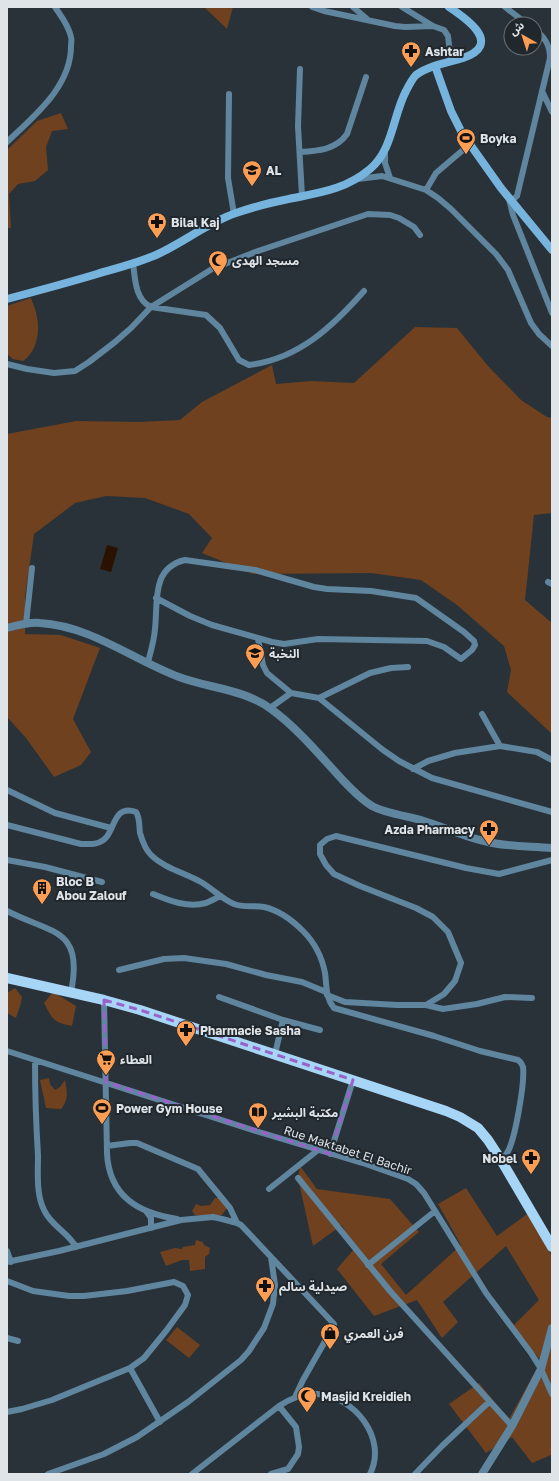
<svg xmlns="http://www.w3.org/2000/svg" width="559" height="1481" viewBox="0 0 559 1481" font-family="'Golos Text','Noto Sans Arabic',sans-serif">
<style>
.green{fill:#6f411e}
.water{fill:#2b1200}
.lines{fill:none;stroke-linecap:round;stroke-linejoin:round}
.minor{stroke:#5f859f;stroke-width:6}
.tertiary{stroke:#5f859f;stroke-width:8}
.secondary{stroke:#76b4de;stroke-width:8}
.primary{stroke:#a7d5f6;stroke-width:10}
.marked{fill:none;stroke:#9963cb;stroke-width:3;stroke-dasharray:8 5;stroke-linejoin:round}
.labels{text-anchor:middle;dominant-baseline:central;stroke-width:4;stroke-linejoin:round;paint-order:stroke}
.poi-label{font-size:12px;font-weight:bold;fill:#dfe4e8;stroke:#20282e;text-anchor:start}
.street-label{font-size:12px;fill:#dfe4e8;stroke:#20282e}
</style>
<rect width="100%" height="100%" fill="#293238"/>
<!-- green -->
<path class="green" d="M204 7H233L227 29Z
M61 113 68 129 52 131 46 147 48 170 35 181 18 184 9 194 11 228H7V150L37 121Z
M31 298C33 304 36 310 37 317 40 332 37 352 23 361L13 359 7 354V306Z
M415 327 457 328 488 366 521 400 547 417 552 418V513L534 515 525 600 552 623V734L507 692 511 670 504 646 457 605 421 580 371 573 253 574 202 553 212 538 189 514 145 498 106 496 75 503 34 534 25 597V634L61 635 100 648 73 719 91 752 81 765 54 777 26 738 7 717V434L76 421 139 422 180 420 202 402 272 365 276 384 312 381 354 383Z
M15 988 22 997 21 1003 16 1018 7 1013V993Z
M53 992 76 1006 72 1026C53 1022 53 1020 44 1003Z
M49 1078 50 1084 55 1090 60 1087 65 1080C67 1091 69 1100 61 1109L46 1108 40 1080Z
M300 1166 317 1189 390 1199 419 1232 381 1264 406 1295 461 1245 438 1204 466 1188 497 1236 530 1212 552 1257V1456L551 1455 532 1463 512 1437 486 1453 449 1404 479 1383 509 1419 541 1361 513 1326 539 1300 506 1246 443 1302 458 1322 442 1338 417 1300 374 1316 337 1269 354 1249 342 1225 313 1246 298 1178Z
M215 1198H219L227 1208 222 1215H195L192 1211 196 1204 201 1206 210 1205Z
M196 1240 203 1242 204 1245 210 1248 209 1254 205 1257V1269L190 1271 189 1260H182L166 1266 160 1252 175 1248 182 1249 183 1247 195 1245Z
M177 1327 200 1345 189 1358 166 1340Z"/>
<!-- water -->
<path class="water" d="M107 545 118 548 111 572 100 569Z"/>
<g class="lines">
<!-- minor -->
<path class="minor" d="M312 7 324 11 395 26 405 27 433 26
M353 7 367 19
M402 7 433 26 444 30 448 36 451 61
M505 7 527 24
M300 69 298 126 302 196
M542 91 552 112
M229 94 228 178 234 214
M7 142C34 116 71 87 71 46 71 43 72 39 71 37 69 26 61 16 55 7
M385 150V163L390 178
M300 152C317 151 336 150 347 134L366 77
M358 179 382 176 426 190 438 198 451 209 496 254 508 270 531 323 539 334 552 346
M426 190 436 173 470 144
M509 199 513 215 552 313
M511 201 517 196 550 58C550 45 545 37 535 30
M133 263C135 278 135 300 151 307L206 315 220 328 239 360 249 365C299 359 333 326 364 291
M7 364 27 369 54 373 75 371 89 362 115 342 131 328 151 307 212 269 258 251 368 214 390 215 399 218 414 227 420 235
M548 582 552 584
M26 624 32 568
M258 639 263 665 267 673 291 693
M148 662C151 651 154 641 155 629 158 602 151 568 185 560L255 570 314 587 327 589 371 591 416 598 464 632 474 641 475 645 472 650 461 659 444 647 427 641 318 639 284 644 272 642 212 625 190 616 156 598
M319 698 370 673 391 668 408 667
M270 708 291 693 319 698 383 750 399 761 432 778 552 812
M482 714 500 746
M413 769 428 761 455 753 500 746 537 752 552 760
M7 790 55 813 111 828
M7 825 81 844C87 844 95 845 100 842 116 836 111 803 136 812 140 818 139 826 140 833 142 840 146 850 151 855 164 868 185 873 201 882 213 889 222 899 234 904 244 908 254 905 264 907 278 910 293 921 303 931 315 943 322 957 325 973 327 986 325 997 334 1008L434 1036 480 1051 518 1060C521 1062 522 1064 523 1067 525 1082 515 1141 507 1153 506 1156 503 1158 501 1160
M7 860 45 867 102 882
M153 894C170 901 188 908 206 903 211 901 216 898 221 896
M7 911C52 934 84 928 71 992
M119 970 164 959 184 958 226 964 266 975 302 982 326 992
M327 995 345 1002 397 1005H426L443 1009 477 1004 505 997 532 998
M219 997 283 1020
M104 1000 107 1153C109 1196 138 1213 177 1219
M426 1005 444 994 455 981 461 963 448 932 433 917 416 908 360 886 334 874 326 865 320 854V845L327 839 336 836 466 868 499 874 552 860
M7 1051 259 1132 363 1163 408 1179 416 1184 424 1193 486 1293 531 1353 541 1369 552 1394
M275 1054 283 1020 320 1030
M35 1060C35 1092 36 1124 38 1155 38 1173 36 1194 44 1210 51 1226 68 1232 76 1247
M107 1146 130 1143H137L198 1169 230 1208 237 1223
M330 1154 353 1080
M298 1178 390 1291 512 1426
M269 1189 318 1150
M146 1211 151 1218V1228
M7 1251 11 1262
M7 1262 59 1251 181 1220 213 1217 222 1219 237 1223 241 1225 334 1324 332 1329 303 1380 295 1397
M368 1265 435 1211
M7 1281 33 1291 69 1296H84L127 1291 174 1282 183 1286 188 1295 185 1305 166 1331 144 1358 130 1368 52 1400 22 1409 7 1412
M7 1338 18 1341
M130 1368 160 1422
M48 1474 104 1454 137 1437 188 1402 241 1360 249 1351 264 1328 273 1304 275 1285 271 1257
M192 1474 279 1406C291 1398 303 1393 317 1394 354 1396 388 1438 370 1474
M271 1474 288 1469 298 1454 299 1447 296 1427 279 1406
M415 1474 442 1446 489 1402"/>
<!-- tertiary -->
<path class="tertiary" d="M7 628C18 625 29 622 40 623 91 626 133 660 179 677 208 688 244 689 271 709 296 727 317 752 338 775 348 786 359 798 372 806 385 813 406 816 421 820 444 827 465 837 488 842 509 847 531 846 552 848
M482 1474 512 1426 541 1369 552 1328"/>
<!-- secondary -->
<path class="secondary" d="M435 66 451 111 462 133 501 188 552 250
M7 299C37 291 67 283 97 274 117 268 137 263 156 255 183 243 207 223 236 213 251 208 268 203 284 200 316 193 344 191 370 169 393 150 393 115 406 91 409 85 412 79 416 75 429 65 448 63 463 58 503 44 467 19 449 7"/>
<!-- primary -->
<path class="primary" d="M7 978 104 1000 140 1010 446 1111 460 1117 478 1128 488 1140 501 1160 552 1247"/>
</g>
<!-- marked area -->
<path class="marked" d="M104 1000 140 1010 353 1080 330 1154 106 1082Z"/>
<!-- icons -->
<defs>
<g id="pharmacy-pin" transform="scale(1)"><path d="M0 17L-7.5 6A9.5 9.5 0 1 1 7.5 6Z" fill="#fc9d54" stroke="#20282e"/><path d="M-2-6h4v4h4v4h-4v4h-4v-4h-4v-4h4Z" fill="#111"/></g>
<g id="stadium-pin" transform="scale(1)"><path d="M0 17L-7.5 6A9.5 9.5 0 1 1 7.5 6Z" fill="#fc9d54" stroke="#20282e"/><path d="M0-5a6.5 5 0 1 0 0 10a6.5 5 0 1 0 0-10ZM-3.5-1.8h7v3.6h-7Z" fill="#111"/></g>
<g id="school-pin" transform="scale(1)"><path d="M0 17L-7.5 6A9.5 9.5 0 1 1 7.5 6Z" fill="#fc9d54" stroke="#20282e"/><path d="M0-5L7-2L0 1L-7-2ZM-4 1L0 2.5L4 1V4Q0 6-4 4Z" fill="#111"/></g>
<g id="mosque-pin" transform="scale(1)"><path d="M0 17L-7.5 6A9.5 9.5 0 1 1 7.5 6Z" fill="#fc9d54" stroke="#20282e"/><path d="M3.5-4.9A6 6 0 1 0 3.5 4.9A5 5 0 1 1 3.5-4.9Z" fill="#111"/></g>
<g id="building-pin" transform="scale(1)"><path d="M0 17L-7.5 6A9.5 9.5 0 1 1 7.5 6Z" fill="#fc9d54" stroke="#20282e"/><path d="M-4-6H4V6H1V3H-1V6H-4ZM-2.5-4.3h1.7v1.8h-1.7ZM.8-4.3h1.7v1.8H.8ZM-2.5-1h1.7V.8h-1.7ZM.8-1h1.7V.8H.8Z" fill="#111"/></g>
<g id="supermarket-pin" transform="scale(1)"><path d="M0 17L-7.5 6A9.5 9.5 0 1 1 7.5 6Z" fill="#fc9d54" stroke="#20282e"/><path d="M-6-5.5h2.5l.6 2H6L4.5 2H-2.5L-4.4-4H-6ZM-1.5 3.2a1.3 1.3 0 1 0 .1 0ZM3 3.2a1.3 1.3 0 1 0 .1 0Z" fill="#111"/></g>
<g id="library-pin" transform="scale(1)"><path d="M0 17L-7.5 6A9.5 9.5 0 1 1 7.5 6Z" fill="#fc9d54" stroke="#20282e"/><path d="M-6-4Q-3-5.5-.7-3.5V5Q-3 3-6 4ZM6-4Q3-5.5 .7-3.5V5Q3 3 6 4Z" fill="#111"/></g>
<g id="shop-pin" transform="scale(1)"><path d="M0 17L-7.5 6A9.5 9.5 0 1 1 7.5 6Z" fill="#fc9d54" stroke="#20282e"/><path d="M-5-2.5h2.3a2.7 3.5 0 0 1 5.4 0H5L5.5 6h-11ZM-1.5-2.5h3a1.5 2.3 0 0 0-3 0Z" fill="#111"/></g>
</defs>
<g fill-rule="evenodd">
<use href="#pharmacy-pin" x="411" y="51"/>
<use href="#stadium-pin" x="466" y="138"/>
<use href="#school-pin" x="252" y="170"/>
<use href="#pharmacy-pin" x="157" y="222"/>
<use href="#mosque-pin" x="218" y="260"/>
<use href="#school-pin" x="255" y="653"/>
<use href="#pharmacy-pin" x="489" y="829"/>
<use href="#building-pin" x="42" y="888"/>
<use href="#pharmacy-pin" x="186" y="1030"/>
<use href="#supermarket-pin" x="106" y="1059"/>
<use href="#stadium-pin" x="102" y="1108"/>
<use href="#library-pin" x="258" y="1112"/>
<use href="#pharmacy-pin" x="531" y="1158"/>
<use href="#pharmacy-pin" x="265" y="1286"/>
<use href="#shop-pin" x="330" y="1333"/>
<use href="#mosque-pin" x="307" y="1396"/>
</g>
<g class="labels">
<!-- poi labels -->
<g class="poi-label">
<text x="425" y="51">Ashtar</text>
<text x="480" y="138">Boyka</text>
<text x="266" y="170">AL</text>
<text x="171" y="222">Bilal Kaj</text>
<text x="232" y="260">مسجد الهدى</text>
<text x="269" y="653">النخبة</text>
<text x="475" y="829" text-anchor="end">Azda Pharmacy</text>
<text x="56" y="881">Bloc B<tspan x="56" dy="14">Abou Zalouf</tspan></text>
<text x="200" y="1030">Pharmacie Sasha</text>
<text x="120" y="1059">العطاء</text>
<text x="116" y="1108">Power Gym House</text>
<text x="272" y="1112">مكتبة البشير</text>
<text x="517" y="1158" text-anchor="end">Nobel</text>
<text x="279" y="1286">صيدلية سالم</text>
<text x="344" y="1333">فرن العمري</text>
<text x="321" y="1396">Masjid Kreidieh</text>
</g>
<!-- street labels -->
<g class="street-label">
<text transform="translate(348 1150) rotate(18)">Rue Maktabet El Bachir</text>
</g>
</g>
<!-- border -->
<rect width="559" height="1481" fill="none" stroke="#dfe4e8" stroke-width="16"/>
<!-- north arrow -->
<g transform="translate(523 36) rotate(321)"><circle r="19" fill="#20282e" stroke="#6c7378"/>
<path d="M0-3L7 15L0 10L-7 15Z" fill="#fc9d54"/>
<text y="-6" font-size="11" font-weight="bold" text-anchor="middle" fill="#dfe4e8">ش</text>
</g>
</svg>
